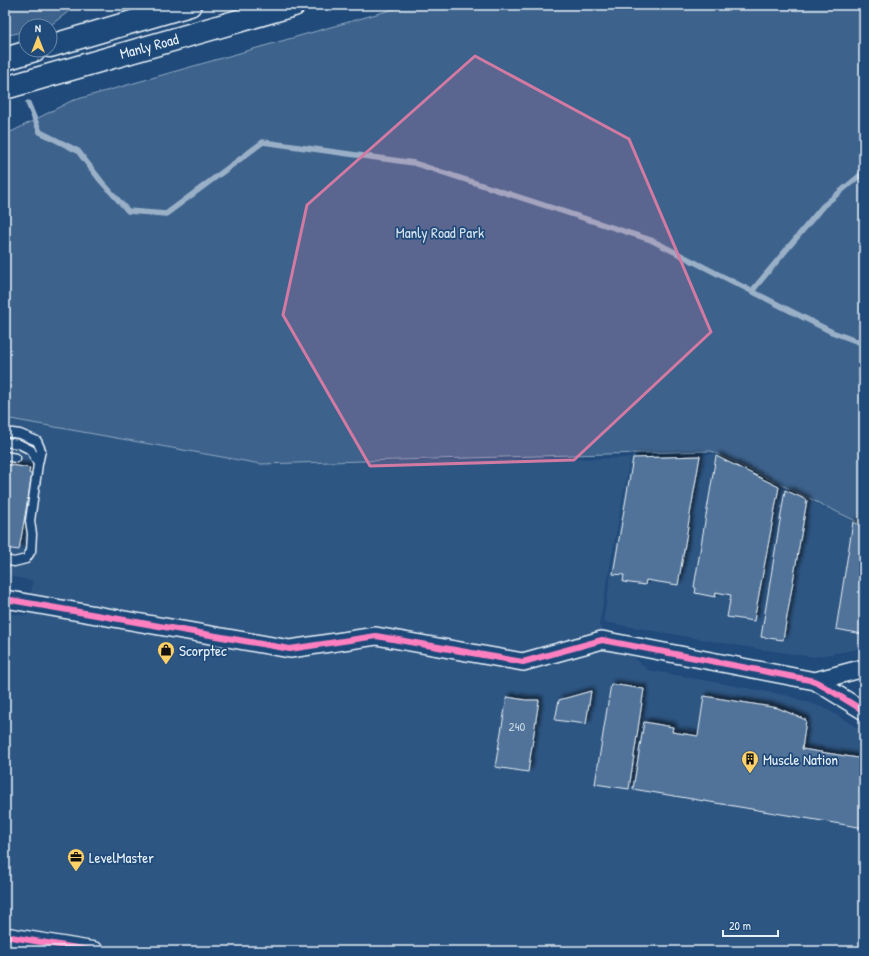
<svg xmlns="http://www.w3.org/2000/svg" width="869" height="956" viewBox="0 0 869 956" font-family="'Patrick Hand',sans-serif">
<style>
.built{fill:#2e5683}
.green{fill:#3c628c;stroke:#92aac2}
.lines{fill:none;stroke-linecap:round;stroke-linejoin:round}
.stream{stroke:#9ab0c7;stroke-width:5.5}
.building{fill:#517399;stroke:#e8f1f8;filter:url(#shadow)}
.lane-casing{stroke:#e8f1f8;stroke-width:11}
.street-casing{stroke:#e8f1f8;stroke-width:20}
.primary-casing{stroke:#e8f1f8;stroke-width:25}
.lane{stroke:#1f4a7a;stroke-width:8}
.street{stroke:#1f4a7a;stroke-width:17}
.primary{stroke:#1f4a7a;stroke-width:22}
.cycleway-casing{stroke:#1f4a7a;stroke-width:8}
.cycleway{stroke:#ff80c0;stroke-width:6}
.marked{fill:#d37aa2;fill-opacity:0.2;stroke:#d37aa2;stroke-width:3;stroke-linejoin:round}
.labels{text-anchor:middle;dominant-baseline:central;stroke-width:3.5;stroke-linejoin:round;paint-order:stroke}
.number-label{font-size:13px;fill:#c2d2e0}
.street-label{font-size:15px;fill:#e8f1f8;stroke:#1f4a7a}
.park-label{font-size:15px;fill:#d7e3ed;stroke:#1f4a7a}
.poi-label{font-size:15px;fill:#e8f1f8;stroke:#1f4a7a;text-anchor:start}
</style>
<defs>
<filter id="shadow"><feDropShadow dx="3.5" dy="-3.5" stdDeviation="2" flood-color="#0009"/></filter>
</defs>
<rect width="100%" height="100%" fill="#1f4a7a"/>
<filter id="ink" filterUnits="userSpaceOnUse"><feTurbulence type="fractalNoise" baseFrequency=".025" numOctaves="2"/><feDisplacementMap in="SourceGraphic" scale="8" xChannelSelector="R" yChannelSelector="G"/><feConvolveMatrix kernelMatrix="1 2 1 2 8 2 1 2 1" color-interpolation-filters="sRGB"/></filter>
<g filter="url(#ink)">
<!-- built -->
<path class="built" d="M5 418 261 464 630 458 599 626 648 670 785 695 825 708 864 732V951H5V613L27 616 33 581 5 575Z
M713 454 864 526V648L814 657 752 648 603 622 631 457Z"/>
<!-- green -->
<path class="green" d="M5 5H77L52 24 46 26H26V31L5 36Z
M408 5H864V525L711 451 261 464 5 418V133L13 131 71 101Z"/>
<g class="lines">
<!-- stream -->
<path class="stream" d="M5 34 7 38
M28 103 40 132 78 151 101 181 128 211 166 214 263 142 414 163 651 240 832 332 864 344
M752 291 823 206 864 172"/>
</g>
<!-- building -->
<path class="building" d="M700 456 678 585 646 580 645 585 623 582 624 575 613 574 633 458Z
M716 456 779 487 754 621 727 617 731 595 716 592 715 597 695 593 696 588 694 587Z
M5 464 30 468 29 473 32 475 19 550 5 548Z
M785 490 807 500 783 640 761 637Z
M853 522 864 527V617L862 634 836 629Z
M611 684 644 689 629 789 595 784Z
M591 691 586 724 555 720 559 700Z
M704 696 778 708 806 720 802 749 864 759V828L633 789 644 722 673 727 672 732 698 736Z
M507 697 526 700H539L528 772 495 767Z"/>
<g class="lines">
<!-- lane casing -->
<g class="lane-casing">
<path id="lane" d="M5 432 20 434 37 441 41 450 38 464
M5 442 19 444 31 450 38 464 30 521 32 534 31 551 26 559 14 562 5 560
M5 456 16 458"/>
</g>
<!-- street casing -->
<g class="street-casing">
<path id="street" d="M5 599 290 649 376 636 523 662 602 640 815 681 864 711
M815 681 864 668
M5 936 95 951"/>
</g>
<!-- primary casing -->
<g class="primary-casing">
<path id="primary" d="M50 46 190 5
M5 59 35 50
M5 88 294 5"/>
</g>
<!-- lane -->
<use href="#lane" class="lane"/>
<!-- street -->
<use href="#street" class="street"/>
<!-- primary -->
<use href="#primary" class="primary"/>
<!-- cycleway casing -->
<g class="cycleway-casing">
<path id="cycleway" d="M5 599 290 649 376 636 523 662 602 640 815 681 864 711
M5 936 95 951"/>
</g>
<!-- cycleway -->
<use href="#cycleway" class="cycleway"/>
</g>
</g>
<!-- marked area -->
<path class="marked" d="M475 56 629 139 711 332 574 460 370 466 283 315 307 205Z"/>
<!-- icons -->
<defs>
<g id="shop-pin" transform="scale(0.9)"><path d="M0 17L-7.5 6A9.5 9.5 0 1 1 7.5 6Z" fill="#ffd166" stroke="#1f4a7a"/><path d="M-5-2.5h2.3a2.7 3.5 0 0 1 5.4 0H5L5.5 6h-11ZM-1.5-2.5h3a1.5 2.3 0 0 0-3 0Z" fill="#111"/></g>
<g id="building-pin" transform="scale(0.9)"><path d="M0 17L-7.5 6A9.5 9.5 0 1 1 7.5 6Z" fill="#ffd166" stroke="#1f4a7a"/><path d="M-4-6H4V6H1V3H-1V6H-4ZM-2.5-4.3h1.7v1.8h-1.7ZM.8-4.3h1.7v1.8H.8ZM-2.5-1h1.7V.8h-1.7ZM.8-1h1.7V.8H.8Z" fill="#111"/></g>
<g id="office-pin" transform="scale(0.9)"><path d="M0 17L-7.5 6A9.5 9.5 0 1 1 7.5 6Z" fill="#ffd166" stroke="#1f4a7a"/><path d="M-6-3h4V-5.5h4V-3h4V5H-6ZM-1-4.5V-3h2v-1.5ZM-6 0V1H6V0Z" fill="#111"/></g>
</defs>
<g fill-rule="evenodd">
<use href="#shop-pin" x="166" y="650"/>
<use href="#building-pin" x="750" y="759"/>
<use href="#office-pin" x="76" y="857"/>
</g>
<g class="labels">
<!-- number labels -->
<g class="number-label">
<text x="517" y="726">240</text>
</g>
<!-- street labels -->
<g class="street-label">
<text transform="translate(149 46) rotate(-15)">Manly Road</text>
</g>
<!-- park labels -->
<g class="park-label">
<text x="440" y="232">Manly Road Park</text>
</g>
<!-- poi labels -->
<g class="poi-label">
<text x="179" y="650">Scorptec</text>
<text x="763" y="759">Muscle Nation</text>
<text x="89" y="857">LevelMaster</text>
</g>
</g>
<!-- margin -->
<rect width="869" height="956" fill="none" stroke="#1f4a7a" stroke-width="20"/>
<rect x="10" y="10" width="849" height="936" fill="none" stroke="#e8f1f8" stroke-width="1.5" filter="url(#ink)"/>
<!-- north arrow -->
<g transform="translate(38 38)"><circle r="19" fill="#1f4a7a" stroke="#6f8dac"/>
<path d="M0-3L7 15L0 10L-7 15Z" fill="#ffd166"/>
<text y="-6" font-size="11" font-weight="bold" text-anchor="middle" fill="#e8f1f8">N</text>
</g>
<!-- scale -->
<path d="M723 930v6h55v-6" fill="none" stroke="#e8f1f8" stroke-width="2"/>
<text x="729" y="930" font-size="12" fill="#e8f1f8" stroke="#1f4a7a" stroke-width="3" paint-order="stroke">20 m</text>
</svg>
